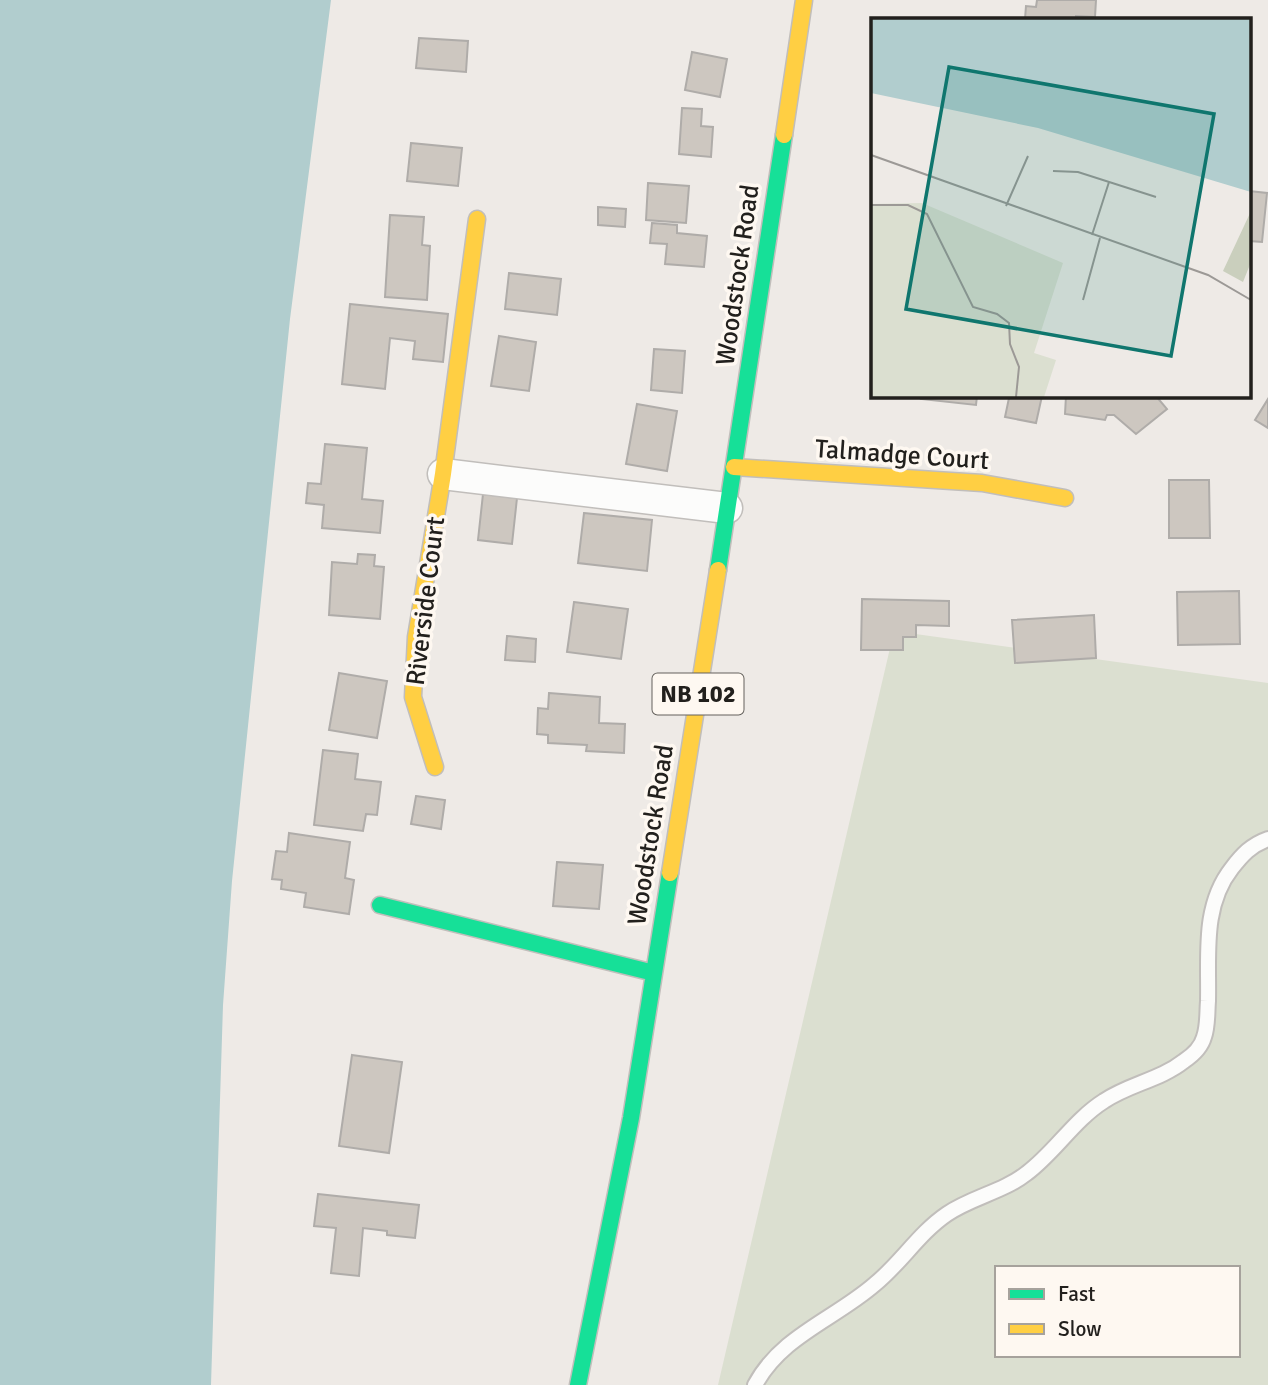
<svg xmlns="http://www.w3.org/2000/svg" width="1268" height="1385" viewBox="0 0 1268 1385" font-family="Signika,sans-serif">
<style>
.green{fill:#dbdfd0;fill-rule:evenodd}
.water{fill:#b1cdce}
.building{fill:#cdc7c0;stroke:#afaca9;stroke-width:2}
.lines{fill:none;stroke-linecap:round;stroke-linejoin:round}
.lane-casing{stroke:#c1bebb;stroke-width:18}
.street-casing{stroke:#c1bebb;stroke-width:33}
.fast-casing{stroke:#c1bebb;stroke-width:19}
.slow-casing{stroke:#c1bebb;stroke-width:19}
.lane{stroke:#fcfcfb;stroke-width:14}
.street{stroke:#fcfcfb;stroke-width:30}
.fast{stroke:#16e098;stroke-width:16}
.slow{stroke:#ffcf43;stroke-width:16}
.labels{text-anchor:middle;dominant-baseline:central;stroke-width:7;stroke-linejoin:round;paint-order:stroke}
.shield{fill:#fef8f1;stroke:#64615d;stroke-width:2}
.shield-label{font-size:24px;font-weight:bold;fill:#22201d}
.street-label{font-size:26px;fill:#22201d;stroke:#fef8f1}
.inset-road{fill:none;stroke:#9c9996;stroke-width:2}
.view{fill:#0f766e;fill-opacity:0.15;stroke:#0f766e;stroke-width:3.5}
.inset-edge{fill:none;stroke:#22201d;stroke-width:3.5}
</style>
<rect width="100%" height="100%" fill="#eeeae6"/>
<!-- green -->
<path class="green" d="M894 631 1268 683V1385H718ZM997 1268H1238V1355H997Z"/>
<!-- water -->
<path class="water" d="M0 0H331L290 319 232 881 223 1005 211 1385H0Z"/>
<!-- building -->
<path class="building" d="M1037 0H1096L1095 17 1076 16V19H1025L1026 6 1036 7Z
M419 38 468 41 466 72 416 68Z
M692 52 727 59 720 97 685 90Z
M682 108 702 109 701 126 713 127 711 157 679 154Z
M411 143 462 148 458 186 407 181Z
M648 183 689 186 686 223 646 220Z
M1249 191 1267 193 1262 242 1249 241Z
M598 207 626 209 625 227 598 225Z
M390 215 424 217 422 245 430 246 427 300 385 297Z
M652 223 677 225V233L707 236 704 267 665 264 667 244 650 243Z
M509 273 561 279 557 315 505 309Z
M350 304 448 314 443 362 413 359 415 341 390 338 385 389 342 384Z
M499 336 536 342 529 391 491 386Z
M654 349 685 351 682 393 651 390Z
M922 396H977L976 405 921 399Z
M1005 396H1042L1036 423 1005 417 1009 398H1004Z
M1066 396H1156L1167 409 1136 434 1114 415H1107L1105 420 1065 414Z
M1268 399V428L1255 420Z
M637 404 677 411 667 471 626 464Z
M325 444 367 448 362 499 383 501 380 533 322 528 324 505 306 503 308 483 321 484Z
M1169 480H1209L1210 538H1169Z
M483 494 517 498 512 544 478 540Z
M584 513 652 520 647 571 578 563Z
M358 554 375 555 374 566 384 567 380 619 329 615 332 562 357 564Z
M1239 591 1240 644 1178 645 1177 592Z
M862 599 949 601V626L916 625V637H903V650H861Z
M574 602 628 609 621 659 567 652Z
M1094 615 1096 658 1015 663 1012 620Z
M507 636 536 639 535 662 505 660Z
M339 673 387 681 377 738 329 730Z
M549 693 600 697 599 723 625 724 624 753 586 751 587 745 548 743V735L537 734 538 708 548 709Z
M323 750 358 754 355 779 381 782 377 815 366 814 363 831 314 825Z
M416 796 445 800 441 829 411 824Z
M289 833 350 842 345 878 354 880 349 914 304 907 306 893 281 889 282 880 272 879 276 851 287 852Z
M557 862 603 865 599 909 553 906Z
M352 1055 402 1062 389 1153 339 1146Z
M318 1194 419 1205 415 1238 387 1235V1231L363 1228 359 1276 331 1273 336 1228 314 1226Z"/>
<g class="lines">
<!-- lane casing -->
<g class="lane-casing">
<path id="lane" d="M755 1385C781 1336 835 1319 875 1284 901 1263 919 1233 947 1214 972 1197 1003 1192 1027 1173 1055 1152 1074 1120 1104 1101 1129 1084 1160 1080 1184 1061 1193 1055 1201 1048 1204 1037 1208 1026 1207 1013 1208 1001 1209 955 1202 906 1232 868 1242 855 1251 845 1268 839"/>
</g>
<!-- street casing -->
<g class="street-casing">
<path id="street" d="M443 474 727 508"/>
</g>
<!-- fast casing -->
<g class="fast-casing">
<path id="fast" d="M718 570 784 135
M380 905 654 973
M578 1385 631 1118 670 873"/>
</g>
<!-- slow casing -->
<g class="slow-casing">
<path id="slow" d="M784 135 804 0
M734 467 982 483 1065 498
M435 767 413 697 416 637 443 474 477 219
M670 873 718 570"/>
</g>
<!-- lane -->
<use href="#lane" class="lane"/>
<!-- street -->
<use href="#street" class="street"/>
<!-- fast -->
<use href="#fast" class="fast"/>
<!-- slow -->
<use href="#slow" class="slow"/>
</g>
<g class="labels">
<!-- shield labels -->
<rect class="shield" x="652.5" y="673.5" width="91" height="41" rx="5"/>
<g class="shield-label">
<text x="698" y="694">NB 102</text>
</g>
<!-- street labels -->
<g class="street-label">
<text transform="translate(738 275) rotate(-82)">Woodstock Road</text>
<text transform="translate(902 455) rotate(4)">Talmadge Court</text>
<text transform="translate(426 601) rotate(-83)">Riverside Court</text>
<text transform="translate(651 835) rotate(-81)">Woodstock Road</text>
</g>
</g>
<!-- overview -->
<g transform="translate(871 18)">
<rect width="380" height="380" fill="#eeeae6"/>
<path d="M51 185 192 245 163 335 185 342 173 379H0V186Z" fill="#dbdfd0"/>
<path d="M380 193V244L372 264 352 253Z" fill="#cacfbd"/>
<path d="M0 0H380V174L167 110 0 75Z" fill="#b1cdce"/>
<path class="inset-road" d="M0 137 337 257 380 282M182 153 207 154 285 179M0 187H37L56 196 102 289 126 296 138 305 139 326 148 349 145 379M135 188 157 138M221 217 238 164M212 282 229 220"/>
<path class="view" d="M78 49 343 96 300 338 35 291Z"/>
<rect width="380" height="380" class="inset-edge"/>
</g>
<!-- legend -->
<rect x="995" y="1266" width="245" height="91" fill="#fef8f1" stroke="#a6a29c" stroke-width="2"/>
<rect x="1009" y="1289" width="35" height="10" fill="#16e098" stroke="#a6a29c" stroke-width="2"/>
<text x="1058" y="1301" font-size="21" fill="#22201d">Fast</text>
<rect x="1009" y="1324" width="35" height="10" fill="#ffcf43" stroke="#a6a29c" stroke-width="2"/>
<text x="1058" y="1336" font-size="21" fill="#22201d">Slow</text>
</svg>
